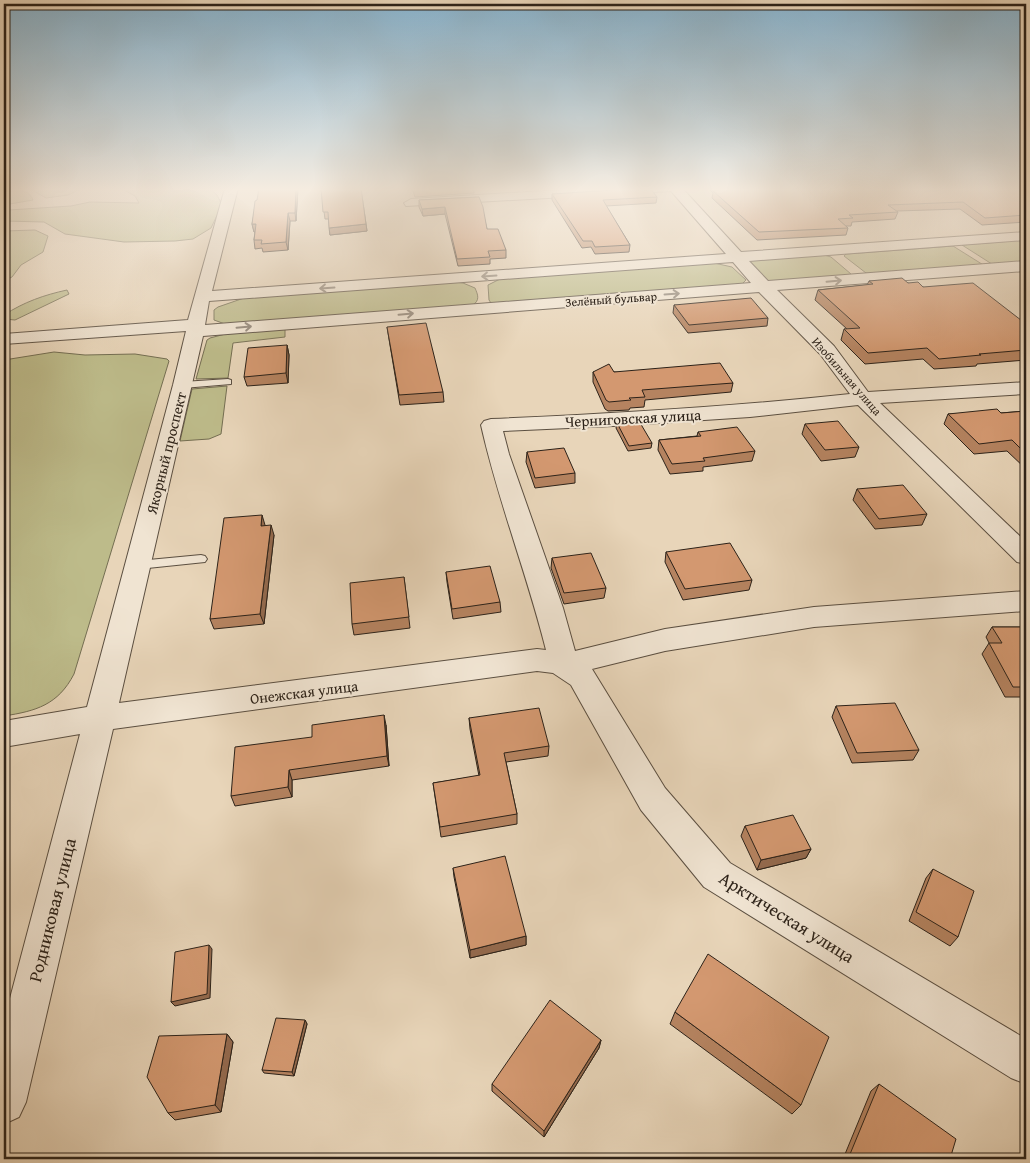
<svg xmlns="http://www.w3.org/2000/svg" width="1030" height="1163" viewBox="0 0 1030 1163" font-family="'Gentium Book Plus',serif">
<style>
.green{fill:#bdbb8a;stroke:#746e52}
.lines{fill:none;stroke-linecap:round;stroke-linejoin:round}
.service-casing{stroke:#5b4f41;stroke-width:2}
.minor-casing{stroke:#5b4f41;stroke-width:2}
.service{fill:#f0e4d2;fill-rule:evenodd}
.minor{fill:#f0e4d2;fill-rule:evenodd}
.wall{fill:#b58360;stroke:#2c2219}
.shaded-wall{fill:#946a4e;stroke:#2c2219}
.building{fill:#d39870;stroke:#2c2219}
.oneway{stroke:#8e8376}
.labels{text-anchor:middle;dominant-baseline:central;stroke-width:4;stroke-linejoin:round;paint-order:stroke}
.far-street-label{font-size:12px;fill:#2c2219;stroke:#f0e4d2}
.street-label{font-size:15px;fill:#2c2219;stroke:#f0e4d2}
.near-street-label{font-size:18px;fill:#2c2219;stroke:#f0e4d2}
</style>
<rect width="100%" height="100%" fill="#e8d5b9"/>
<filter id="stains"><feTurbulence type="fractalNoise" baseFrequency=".004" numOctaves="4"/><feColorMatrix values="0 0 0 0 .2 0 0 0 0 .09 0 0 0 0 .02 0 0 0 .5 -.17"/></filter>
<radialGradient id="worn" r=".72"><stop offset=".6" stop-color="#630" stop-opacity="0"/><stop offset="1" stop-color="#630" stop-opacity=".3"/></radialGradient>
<!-- green -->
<path class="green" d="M33 188H82L68 195 46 198 32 190Z
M120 188H209L217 195 222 205 211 228 193 239 175 241 124 242 65 234 44 222 4 221V194C14 189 28 188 33 200L4 205 9 210 71 206 90 202 139 203 135 196Z
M35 230 48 236 43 252 21 265 12 277 4 281V231Z
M1026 240V263L995 266 962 245Z
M953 246 985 266 872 274 866 273 844 256 846 254Z
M824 255 831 257 851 274 848 277 768 284 746 261Z
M714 263 732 267 746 280 742 284 491 303 489 300 488 285 500 279Z
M454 282 463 283 475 288C478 295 480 300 473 305L225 324 214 320V310L218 307 244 298Z
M67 290 69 294 15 320 4 319V315C24 302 44 295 67 290Z
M285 327V337L233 343 228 378 196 379 207 340 210 338 233 332Z
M54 352 85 355 135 354 167 359 169 361 74 674C58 705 36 711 4 716V360Z
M227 386 221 434 209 439 180 441 192 389Z"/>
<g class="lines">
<!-- service casing -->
<g class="service-casing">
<path id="service" d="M228 379 231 380V384L183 388 178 385 183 382Z
M201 555 205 556 207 559 205 562 138 569 132 565 138 561Z"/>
</g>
<!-- minor casing -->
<g class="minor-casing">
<path id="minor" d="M225 188H238L212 291 726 254 671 191 406 206 404 203 411 199 594 188H682L741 252 1026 232V240L749 261 768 281 1026 261V271L777 290 834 346 868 392 1026 382V394L880 403 1026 542V564L1017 562 858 405 750 417 613 426 503 431 509 454 563 608 575 651 665 629 814 607 1026 591V611L814 627 665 651 592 669 665 788 730 863 1026 1039V1084L1011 1078 704 887 641 810 571 685 553 673 537 671 113 729 26 1102 19 1117 4 1124V1021L80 734 4 747V721L87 707 173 385 186 331 4 344V334L188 320ZM733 262 751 283 205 325 209 301ZM759 292 820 354 850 394C730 407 611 414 491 419L484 421 481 425C498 501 527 574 546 650L537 649 119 703 203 336Z"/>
</g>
<!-- service -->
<use href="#service" class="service"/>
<!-- minor -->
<use href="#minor" class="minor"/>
</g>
<!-- wall -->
<path class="wall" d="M298 188 296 221H290L288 250 263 252 262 248 255 249 254 240 255 232H254L252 224 257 200Z
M321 188H380L361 189 367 231 330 235 329 219H325Z
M412 188H474V193L415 197Z
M708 188H1026V222L982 225 960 209 897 211 898 212 895 219 852 222 851 226H846L848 228 846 235 757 240 712 198 713 193Z
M552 194 657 197 656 203 606 206 630 245 629 252 595 254 591 247 582 248 552 200Z
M479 197 487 229 506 250V258L490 259V264L458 266 445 214 423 216 419 207V200Z
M869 281 908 283 923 287 1026 324V360L977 364 976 366 934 369 923 359 865 364 841 340 844 329H847L815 300 818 290 867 285Z
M674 305 768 318 767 326 688 333 673 313Z
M387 327 443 392 444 402 400 405Z
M287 345 289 355 288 383 247 386 244 377Z
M593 372H614L733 383 731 392 645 400 644 407 630 408 629 410 608 411 605 409 593 382Z
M1026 411V469L1007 451 974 454 944 424 948 414 1001 413Z
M617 423 652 443 651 448 628 451 616 428Z
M805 424 859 447 855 457 821 461 802 434Z
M698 432 755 451 752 461 703 467V471L670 474 658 450 659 440 697 436Z
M527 452 575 473V483L535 488 526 462Z
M857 489 927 514 922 525 875 529 853 500Z
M265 526 274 535 264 624 214 629 210 619Z
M666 552 752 580 749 590 683 600 665 562Z
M552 558 606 588 604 598 564 604 551 568Z
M446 572 500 602 501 612 453 619 447 582Z
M404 577 410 628 354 635 352 624Z
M992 627H1026V697H1005L982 654 989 643 986 637Z
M836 706 919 750 913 760 852 763 832 717Z
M469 718 549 746 548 756 506 762 517 814V824L441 837 433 783 479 776 470 729Z
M386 725 389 766 292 780V797L235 806 231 796 312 737Z
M745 826 811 849 806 858 757 870 741 836Z
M453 868 526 936V945L470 958 454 877Z
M933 869 958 937 950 946 909 921 926 878Z
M675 1012 801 1105 792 1114 670 1024Z
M305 1020 307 1024 294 1076 264 1073 262 1070Z
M227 1034 233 1042 221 1112 175 1120 168 1113Z
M601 1040 599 1048 544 1137 492 1091V1084Z
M879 1084 950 1159H843L871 1091Z"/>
<!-- shaded-wall -->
<path class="shaded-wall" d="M296 188H298L296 221 295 213Z
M445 207V214L423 216 422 209Z
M288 213 290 221 288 250 286 242Z
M252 224H256L258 232H254Z
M366 224 367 231 330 235 329 228Z
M287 345 289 355 288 383 286 373Z
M262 515 265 525 264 537 261 526Z
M271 525 274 535 264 624 260 614Z
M384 715 386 725 389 766 387 756Z
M289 770 292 780V797L288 787Z
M811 849 806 858 757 870 761 860Z
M526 936V945L470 958V950Z
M209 945 212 949 210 998 175 1006 171 1002Z
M305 1020 307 1024 294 1076 292 1072Z
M227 1034 233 1042 221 1112 215 1105Z
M601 1040 599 1048 544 1137V1131Z"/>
<!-- building -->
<path class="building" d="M259 188H296L295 213H288L286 242 261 244 262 240H254L256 224H252L255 201 257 200Z
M321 188H361L366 224 329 228 328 212H323Z
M414 188H443L415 190Z
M644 188H650L657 197 603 200 630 245 595 247 592 241H583L552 194Z
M716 188H1026V215L985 218 963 202 888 205 898 212 849 215 853 218 838 219 848 228 759 232 713 191 718 190Z
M479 197 483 207 487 229H498L506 250 488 251 490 257 457 259 445 207 422 209 419 200Z
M902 278 908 283 918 282 923 287 973 283 1026 324V350L979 354 981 355 939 359 927 348 868 353 844 329 860 328 818 290 873 284 869 281Z
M751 298 768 318 689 325 674 305Z
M426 323 443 392 399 395 387 327Z
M287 345 286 373 244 377 248 348Z
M720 363 733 383 642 390 645 397 629 398 631 400 609 402 606 400 593 372 609 364 614 372Z
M997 409 1001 413 1026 411V454L1012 440 979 444 948 414Z
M639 421 652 443 629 446 617 423Z
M838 421 859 447 825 450 805 424Z
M737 427 755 451 703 458 705 461 672 464 659 440 701 436 698 432Z
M564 448 575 473 535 478 527 452Z
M903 485 927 514 879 519 857 489Z
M262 515 261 526 271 525 260 614 210 619 224 518Z
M730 543 752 580 685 589 666 552Z
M591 553 606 588 564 593 552 558Z
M490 566 500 602 452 609 446 572Z
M404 577 409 617 352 624 350 583Z
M992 627H1026V687H1013L989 643H1002Z
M895 703 919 750 857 753 836 706Z
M539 708 549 746 504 753 517 814 440 827 433 783 480 775 469 718Z
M384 715 387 756 289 770 288 787 231 796 235 747 312 737V725Z
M793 815 811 849 761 860 745 826Z
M505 856 526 936 470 950 453 868Z
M933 869 974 891 958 937 916 912Z
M209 945 207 994 171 1002 175 952Z
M708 954 829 1037 801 1105 675 1012Z
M550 1000 601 1040 544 1131 492 1084Z
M276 1018 305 1020 292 1072 262 1070Z
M227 1034 215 1105 168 1113 147 1077 159 1036Z
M879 1084 956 1139 950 1159H848Z"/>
<!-- one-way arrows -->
<defs><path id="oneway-shaft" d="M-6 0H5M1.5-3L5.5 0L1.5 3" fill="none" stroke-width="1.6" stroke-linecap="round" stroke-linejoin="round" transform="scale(1.25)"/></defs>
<g class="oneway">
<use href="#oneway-shaft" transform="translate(489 276) rotate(176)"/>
<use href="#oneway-shaft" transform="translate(834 281) rotate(-5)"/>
<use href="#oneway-shaft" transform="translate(327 288) rotate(176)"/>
<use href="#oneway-shaft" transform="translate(672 294) rotate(-4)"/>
<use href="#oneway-shaft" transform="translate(406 314) rotate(-5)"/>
<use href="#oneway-shaft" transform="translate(244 327) rotate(-5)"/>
</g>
<!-- sky -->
<linearGradient id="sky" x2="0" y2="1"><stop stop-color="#88b6d3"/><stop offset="0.54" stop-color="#f5ece0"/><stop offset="1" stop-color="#f5ece0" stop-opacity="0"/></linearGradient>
<rect width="1030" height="351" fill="url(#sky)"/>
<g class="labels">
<!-- far-street labels -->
<g class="far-street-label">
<text transform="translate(611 299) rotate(-4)">Зелёный бульвар</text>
<text transform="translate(847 376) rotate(49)">Изобильная улица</text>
</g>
<!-- street labels -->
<g class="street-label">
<text transform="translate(633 418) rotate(-3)">Черниговская улица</text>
<text transform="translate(166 453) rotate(-76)">Якорный проспект</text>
<text transform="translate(304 692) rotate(-7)">Онежская улица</text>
</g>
<!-- near-street labels -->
<g class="near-street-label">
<text transform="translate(52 910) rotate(-76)">Родниковая улица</text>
<text transform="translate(787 917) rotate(32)">Арктическая улица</text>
</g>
</g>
<!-- margin -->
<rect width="1030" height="1163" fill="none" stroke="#e8d5b9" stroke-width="20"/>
<rect x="5" y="5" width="1020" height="1153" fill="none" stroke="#2c2219" stroke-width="2.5"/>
<rect x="10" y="10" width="1010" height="1143" fill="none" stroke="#2c2219"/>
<rect width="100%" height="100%" filter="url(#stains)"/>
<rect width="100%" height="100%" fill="url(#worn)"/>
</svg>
